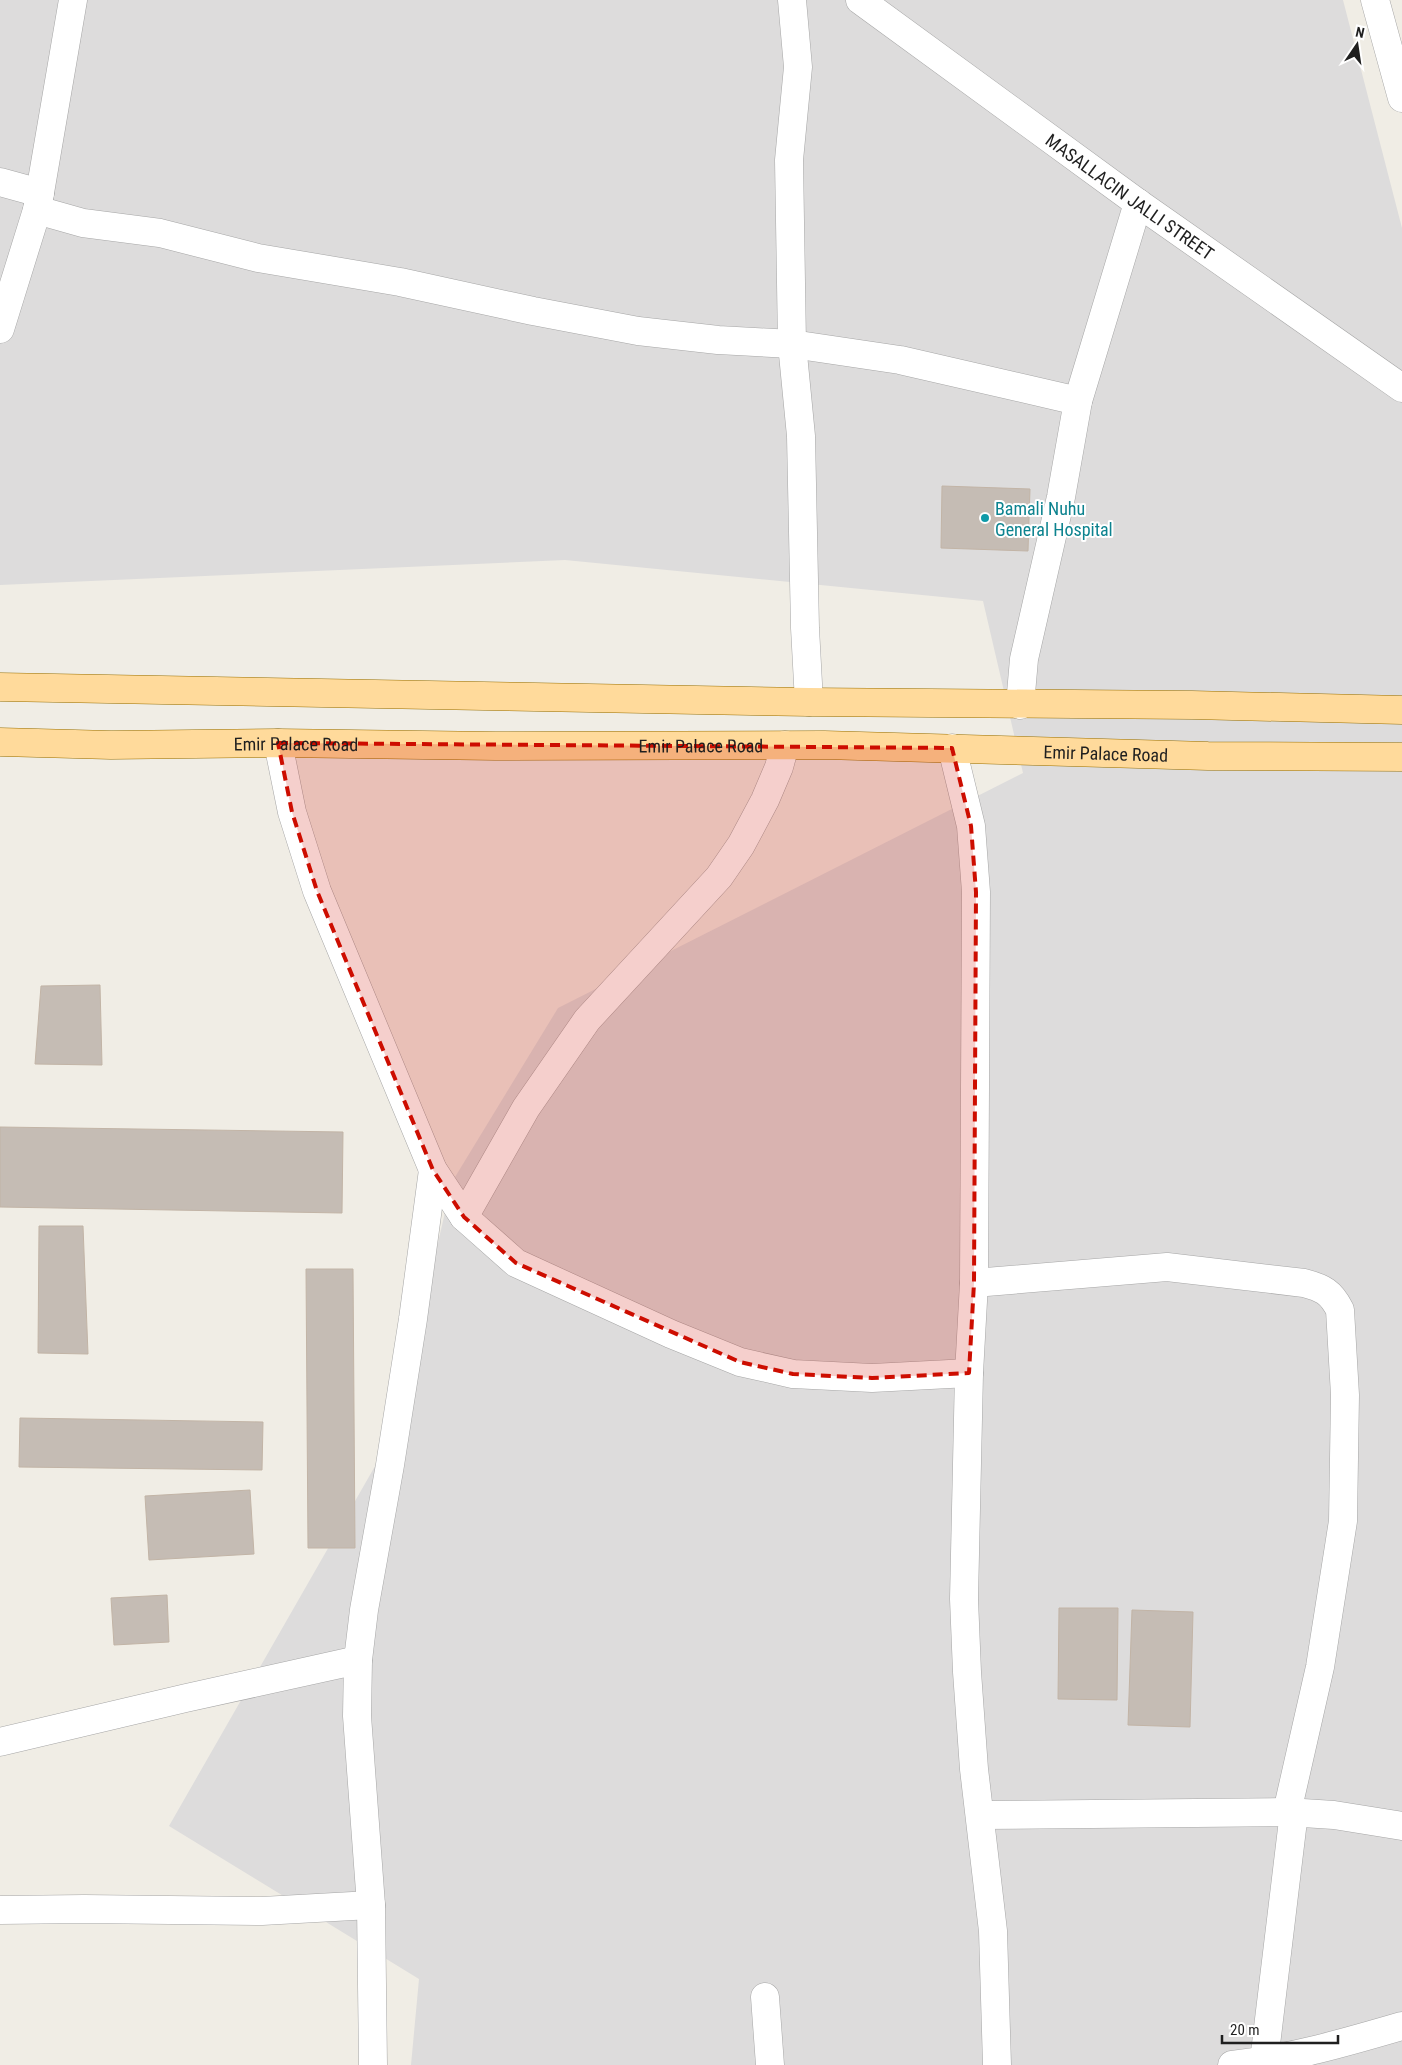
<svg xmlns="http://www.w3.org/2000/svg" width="1402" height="2065" viewBox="0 0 1402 2065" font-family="'Roboto Condensed',sans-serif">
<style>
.residential{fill:#dddcdc}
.building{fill:#c5bcb4;stroke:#c2b4a6}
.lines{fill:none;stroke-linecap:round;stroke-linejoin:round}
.minor-casing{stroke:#a6a6a6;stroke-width:29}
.major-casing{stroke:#997000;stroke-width:29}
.minor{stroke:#fff;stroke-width:28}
.major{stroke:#ffda9b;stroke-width:28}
.marked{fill:#cd0d00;fill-opacity:0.2;stroke:#cd0d00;stroke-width:4;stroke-dasharray:10 6;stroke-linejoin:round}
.culture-dot{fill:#0f9aa8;stroke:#fff;stroke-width:2}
.labels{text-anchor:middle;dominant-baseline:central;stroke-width:4;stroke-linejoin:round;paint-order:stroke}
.street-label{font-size:18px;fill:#1f1f1f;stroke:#fff}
.culture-label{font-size:18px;fill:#0d838f;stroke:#fff;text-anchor:start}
</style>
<rect width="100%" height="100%" fill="#f0ede5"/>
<!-- residential -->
<path class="residential" d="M0 0H1343L1402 228V2065H411L419 1979 169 1826 394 1433 452 1182 558 1008 1023 773 983 601 565 560 0 585Z"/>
<!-- building -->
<path class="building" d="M942 486 1030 489 1028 551 941 548Z
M100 985 102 1065 35 1064 41 986Z
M0 1127 343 1132 342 1213 0 1207Z
M39 1226H83L88 1354 38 1353Z
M306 1269H353L355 1548H308Z
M20 1418 263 1422 262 1470 19 1467Z
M250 1490 254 1554 149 1560 145 1496Z
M167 1595 169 1642 114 1645 111 1598Z
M1059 1608H1118L1117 1700 1058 1699Z
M1132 1610 1193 1612 1190 1727 1128 1725Z"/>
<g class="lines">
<!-- minor casing -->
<g class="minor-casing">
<g id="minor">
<path d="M792 0 798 67 789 160 792 344 801 436 805 628 809 702"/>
<path id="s1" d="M860 0 1138 203 1402 388"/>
<path d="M1375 0 1402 98"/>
<path d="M0 182 40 193"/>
<path d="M37 210 83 223 160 233 258 258 400 282 533 311 638 331 718 340 792 344 900 360 1078 401"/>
<path d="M0 329 37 210 73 0"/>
<path d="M1020 705 1024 659 1061 497 1078 401 1138 203"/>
<path d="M278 743 292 812 317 891 433 1170 464 1217 516 1263 671 1334 740 1362 793 1374 872 1378 969 1373"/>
<path d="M952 748 971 826 976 892 974 1283 969 1373 964 1599 967 1672 974 1769 993 1931 997 2065"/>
<path d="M464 1217 526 1108 587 1020 719 877 741 845 765 800 779 767 785 745"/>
<path d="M974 1283 1167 1267 1304 1283C1323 1288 1331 1292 1340 1310L1345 1395 1343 1521 1320 1667 1287 1812"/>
<path d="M0 1742 186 1698 358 1660"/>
<path d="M980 1815 1287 1812 1334 1815 1402 1826"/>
<path d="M0 1910 84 1909 262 1911 371 1905"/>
<path d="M765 1997 770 2065"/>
<path d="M1264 2061 1294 1812"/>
<path d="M373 2065 371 1905 357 1716 358 1660 364 1610 390 1465 413 1319 433 1170"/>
<path d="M1232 2065C1292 2058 1344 2043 1402 2026"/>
</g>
</g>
<!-- major casing -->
<g class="major-casing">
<g id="major">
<path d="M0 687 809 702 1192 705 1402 710"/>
<path id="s2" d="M0 742 111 745 278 743 495 746 824 745 1208 756 1402 757"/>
</g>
</g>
<!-- minor -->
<use href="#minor" class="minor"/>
<!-- major -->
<use href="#major" class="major"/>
</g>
<!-- marked area -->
<path class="marked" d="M278 743 952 748 971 826 976 892 974 1283 969 1373 872 1378 793 1374 740 1362 516 1263 464 1217 433 1170 317 891 292 812Z"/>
<!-- markers -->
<circle class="culture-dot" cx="985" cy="518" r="5"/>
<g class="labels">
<!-- street labels -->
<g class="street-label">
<text stroke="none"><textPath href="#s1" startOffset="334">MASALLACIN JALLI STREET</textPath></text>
<text stroke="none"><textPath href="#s2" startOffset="296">Emir Palace Road</textPath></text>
<text stroke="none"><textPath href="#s2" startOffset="701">Emir Palace Road</textPath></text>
<text stroke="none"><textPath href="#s2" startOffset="1106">Emir Palace Road</textPath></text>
</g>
<!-- culture labels -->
<g class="culture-label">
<text x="995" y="508">Bamali Nuhu<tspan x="995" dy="21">General Hospital</tspan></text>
</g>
</g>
<!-- north arrow -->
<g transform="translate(1357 45) rotate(13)" stroke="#ffffff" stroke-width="4" paint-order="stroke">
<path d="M0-4L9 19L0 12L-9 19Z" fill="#1f1f1f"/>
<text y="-8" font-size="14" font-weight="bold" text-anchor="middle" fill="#1f1f1f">N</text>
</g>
<!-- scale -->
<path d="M1222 2035v8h116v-8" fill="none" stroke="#1f1f1f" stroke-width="2.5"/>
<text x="1230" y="2035" font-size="15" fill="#1f1f1f" stroke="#ffffff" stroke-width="4" paint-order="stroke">20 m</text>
</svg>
